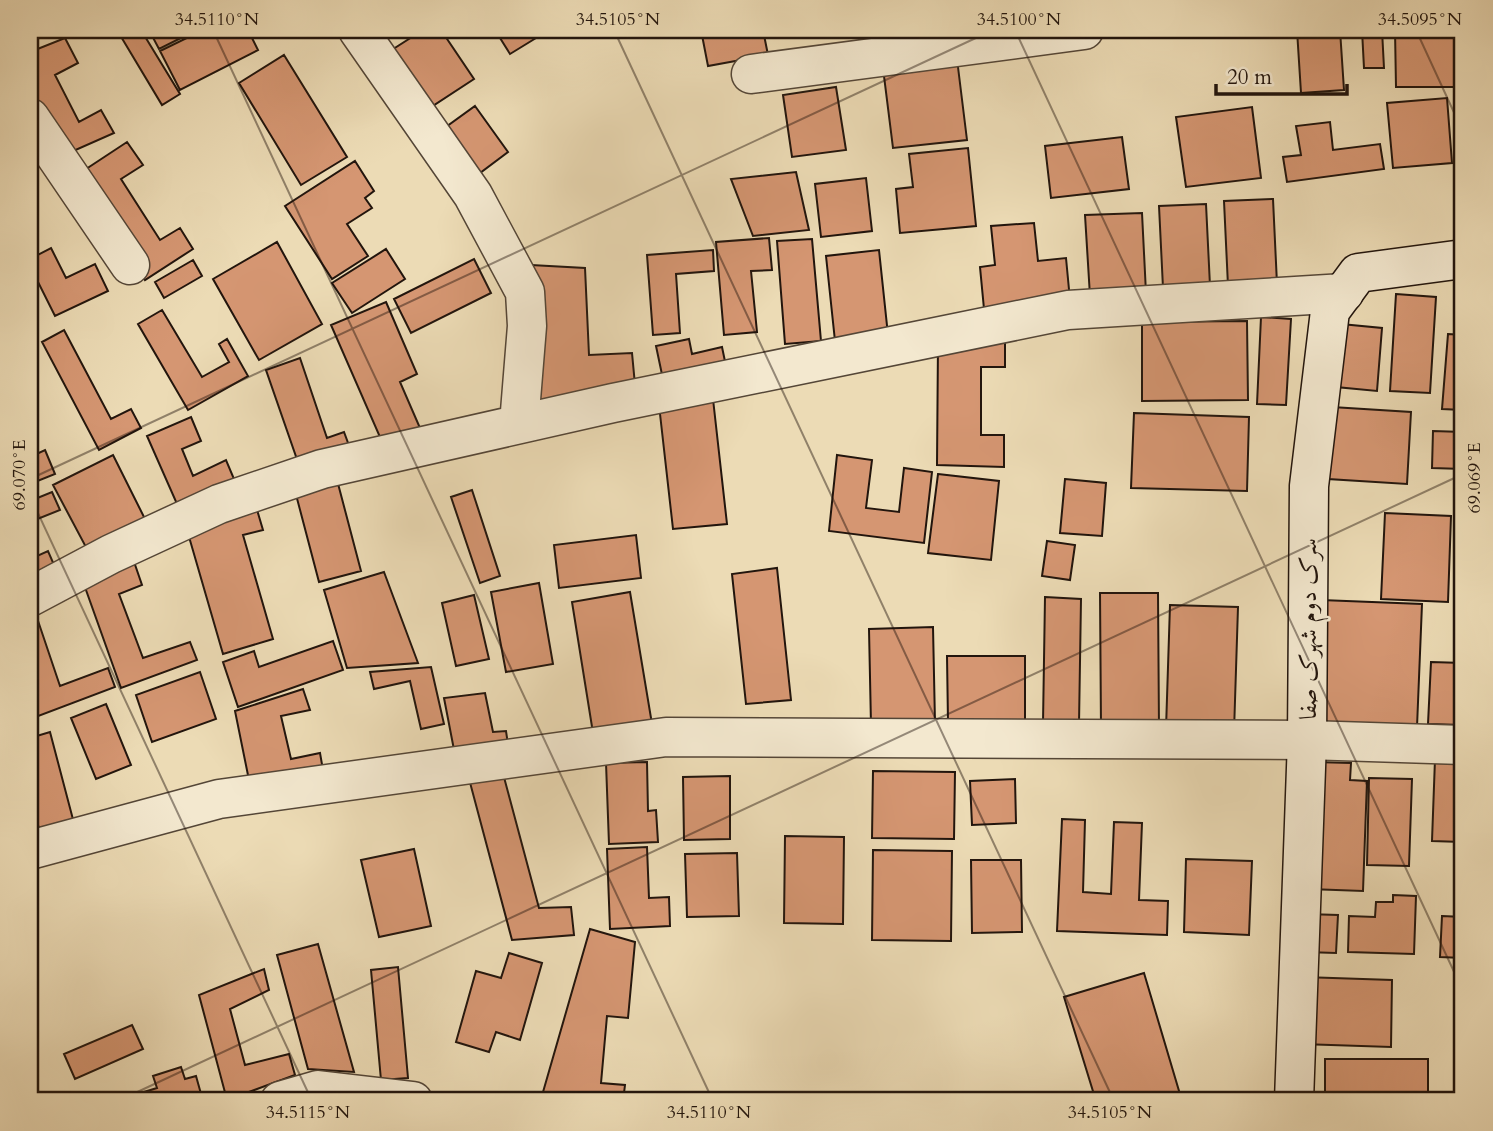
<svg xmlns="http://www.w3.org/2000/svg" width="1493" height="1131" viewBox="0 0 1493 1131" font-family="Cardo,Amiri,serif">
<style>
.building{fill:#d59672;stroke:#22150d;stroke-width:2}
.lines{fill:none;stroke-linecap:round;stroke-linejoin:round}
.street-casing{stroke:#544637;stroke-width:41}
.secondary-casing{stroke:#22150d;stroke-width:41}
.street{stroke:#f3e8cf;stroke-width:38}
.secondary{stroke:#f3e8cf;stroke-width:38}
.ticks{fill:none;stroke:#22150d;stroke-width:2;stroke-opacity:0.45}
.labels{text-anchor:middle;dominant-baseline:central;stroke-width:5;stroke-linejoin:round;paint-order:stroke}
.street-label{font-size:24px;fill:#22150d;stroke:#f3e8cf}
.neatline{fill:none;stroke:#22150d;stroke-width:2.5}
.ticks-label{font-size:18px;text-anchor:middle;fill:#22150d}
</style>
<rect width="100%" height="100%" fill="#ecdbb5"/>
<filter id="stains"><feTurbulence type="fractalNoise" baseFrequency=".00286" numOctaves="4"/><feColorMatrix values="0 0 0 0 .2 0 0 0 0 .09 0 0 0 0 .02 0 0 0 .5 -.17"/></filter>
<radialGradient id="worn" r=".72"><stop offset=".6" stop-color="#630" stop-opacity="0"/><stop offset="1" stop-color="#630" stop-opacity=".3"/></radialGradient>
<!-- building -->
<path class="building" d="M117 30H141L180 94 162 105Z
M149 30H197L159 49Z
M203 30H248L258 50 180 90 160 51Z
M423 30H441L474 79 425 111 387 53Z
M495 30H549L510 54Z
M701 30H763L768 55 708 66Z
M1297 30H1340L1344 90 1301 93Z
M1362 30H1382L1384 68H1364Z
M1395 30H1455L1456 87H1396Z
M65 38 78 63 55 75 79 122 101 110 114 133 62 156 30 107V52Z
M284 55 347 157 301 185 239 83Z
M957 59 967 140 893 148 883 68Z
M836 87 846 150 792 157 783 95Z
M1447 98 1452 163 1393 168 1387 103Z
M475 106 508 152 472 179 439 132Z
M1252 107 1261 178 1186 187 1176 117Z
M1330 122 1333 150 1380 144 1384 169 1287 182 1283 157 1301 155 1296 126Z
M1122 137 1129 189 1051 198 1045 146Z
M127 142 143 165 121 179 160 240 180 228 193 249 145 280 77 175Z
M968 148 976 226 900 233 896 189 913 187 909 154Z
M355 161 374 191 365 198 372 208 347 224 368 256 332 279 285 206Z
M796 172 809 230 753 236 731 179Z
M866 178 872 231 821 237 815 184Z
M1273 199 1277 284 1228 286 1224 201Z
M1206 204 1210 286 1163 288 1159 206Z
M1142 213 1146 293 1090 296 1085 215Z
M1034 223 1038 261 1066 258 1070 300 984 309 980 267 995 265 991 226Z
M769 238 772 270 751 271 757 332 724 335 716 242Z
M812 239 821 341 785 344 777 241Z
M277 242 322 324 259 360 213 279Z
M51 248 66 278 95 264 108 291 55 316 30 266V259Z
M386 249 405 279 352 313 332 283Z
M713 250 714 271 676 274 680 333 653 335 647 255Z
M879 250 888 335 835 341 826 256Z
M474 259 491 293 411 333 394 299Z
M193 260 202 276 164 298 155 282Z
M531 265 585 268 589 355 632 353 635 385 525 409Z
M1396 294 1436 297 1430 393 1390 391Z
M386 302 417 374 400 382 420 428 383 444 331 325Z
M162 310 202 377 229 362 219 344 227 339 248 376 188 410 138 324Z
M1261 317 1291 319 1286 405 1257 404Z
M1247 321 1248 400 1142 401V322Z
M1341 324 1382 328 1377 391 1336 387Z
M64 330 111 419 131 409 141 428 99 450 42 342Z
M1448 334 1463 335V410L1442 409Z
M689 339 692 354 722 347 727 371 664 384 656 346Z
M938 343H1005V367H981V435H1004V467L937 465Z
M300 358 327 438 344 432 351 451 300 468 266 370Z
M713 399 727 524 673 529 659 405Z
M1332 407 1411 412 1407 484 1328 479Z
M1134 413 1249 417 1247 491 1131 488Z
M191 417 201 441 182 449 193 476 226 460 234 479 177 504 147 436Z
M1433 431 1463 432V469L1432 468Z
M45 450 55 474 30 484V457Z
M113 455 146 521 88 551 53 485Z
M837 455 872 460 866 508 899 512 904 468 932 472 924 543 829 531Z
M938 474 999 481 991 560 928 553Z
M336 476 361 571 319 582 294 487Z
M1065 479 1106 483 1102 536 1060 533Z
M472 490 500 576 480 583 451 497Z
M52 492 60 510 30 522V501Z
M255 503 263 530 243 535 273 639 223 654 185 523Z
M1385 513 1451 516 1448 602 1381 599Z
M1463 522V583H1460Z
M636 535 641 578 559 588 554 545Z
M1047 541 1075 545 1070 580 1042 576Z
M30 546 35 557 48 551 58 574 30 586Z
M131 553 142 585 119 594 143 658 190 642 197 660 121 688 81 576Z
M777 568 791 700 746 704 732 574Z
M384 572 418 663 347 668 324 590Z
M539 583 553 664 506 672 491 592Z
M630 592 652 724 593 733 572 602Z
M1100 593H1158L1159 728H1101Z
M474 595 489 659 456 666 442 603Z
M1045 597 1081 599 1079 724 1043 723Z
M1321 600 1422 604 1417 727 1316 723Z
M32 603 60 686 108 668 115 687 33 718 30 710V604Z
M1170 605 1238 607 1234 732 1166 729Z
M933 627 935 723 871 725 869 629Z
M333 641 343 670 238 707 223 662 254 651 259 667Z
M947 656H1025V721L948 722Z
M1431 662 1463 663V725L1428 724Z
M431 667 444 724 421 729 410 681 374 689 370 672Z
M200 672 216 719 152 742 136 695Z
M303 689 310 710 281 716 291 759 320 753 323 770 250 785 235 711Z
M485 693 493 732 506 731 509 751 455 755 444 698Z
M106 704 131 765 96 779 71 718Z
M50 732 75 827 41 836 30 796V738Z
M1435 759 1463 760 1462 842 1432 841Z
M647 762 648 811 656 810 658 842 609 844 606 763Z
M1314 762 1351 763 1350 780 1367 781 1363 891 1309 889Z
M501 766 539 908 571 907 574 935 512 940 468 775Z
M873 771 955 772 954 839 872 838Z
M730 776V839L684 840 683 777Z
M1369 778 1412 779 1409 866 1367 865Z
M1015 779 1016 823 972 825 970 781Z
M1062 819 1085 820 1083 892 1111 894 1114 822 1142 823 1139 900 1168 901 1167 935 1057 931Z
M785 836 844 837 843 924 784 923Z
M647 847 649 898 669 897 670 926 610 929 607 849Z
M414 849 431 926 379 937 361 860Z
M873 850 952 851 951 941 872 940Z
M737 853 739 916 687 917 685 854Z
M1186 859 1252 861 1249 935 1184 932Z
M971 860H1021L1022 932 972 933Z
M1393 895 1416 896 1414 954 1348 952 1349 916 1375 917 1376 902H1393Z
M1306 914 1338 915 1336 953 1305 952Z
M1442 916 1463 917V958L1440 957Z
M590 929 635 942 628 1018 607 1016 601 1083 625 1085 623 1101 541 1099Z
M318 944 354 1072 308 1069 277 955Z
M509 953 542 963 520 1040 496 1032 489 1052 456 1042 476 971 501 978Z
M398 967 408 1078 381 1080 371 970Z
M264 969 269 990 230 1009 245 1065 289 1054 295 1075 227 1100 199 995Z
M1144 973 1182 1101H1096L1064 997Z
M1303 977 1392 980 1391 1047 1301 1044Z
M132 1025 143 1049 75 1079 64 1054Z
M1325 1059H1428V1101H1325Z
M181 1067 185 1079 196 1076 203 1101H147L144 1092 157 1088 153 1076Z
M1458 1075H1463V1101H1459Z"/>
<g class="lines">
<!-- street casing -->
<g class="street-casing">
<path id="street" d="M358 30 473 195 525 292 527 326 519 424
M751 74 1084 30
M30 118 130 265
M30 597 111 554 219 504 322 469 613 403 1068 310 1344 293
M30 850 219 799 666 737 1307 740 1463 745
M280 1101 318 1090 413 1101"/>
</g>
<!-- secondary casing -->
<g class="secondary-casing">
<path id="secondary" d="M1294 1101 1307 740 1309 486 1330 311 1358 273 1463 259"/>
</g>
<!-- street -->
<use href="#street" class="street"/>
<!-- secondary -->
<use href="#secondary" class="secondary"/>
</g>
<!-- ticks -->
<path class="ticks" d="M213 30 713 1101M614 30 1114 1101M1015 30 1463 991M1416 30 1463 132M30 479 993 30M30 496 312 1101M118 1101 1463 474"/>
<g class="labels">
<!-- street labels -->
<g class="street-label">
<text transform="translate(1308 629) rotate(-90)">سرک دوم شهرک صفا</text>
</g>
</g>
<!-- margin -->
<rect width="1493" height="1131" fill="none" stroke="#ecdbb5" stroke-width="77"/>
<!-- scale -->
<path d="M1216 84v10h131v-10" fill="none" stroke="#22150d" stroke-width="3.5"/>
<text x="1227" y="84" font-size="21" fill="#22150d" stroke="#f3e8cf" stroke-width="5" paint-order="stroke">20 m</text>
<rect x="38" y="38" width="1416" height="1054" class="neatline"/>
<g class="ticks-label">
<text x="217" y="25">34.5110°N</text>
<text x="618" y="25">34.5105°N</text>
<text x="1019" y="25">34.5100°N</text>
<text x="1420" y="25">34.5095°N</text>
<text transform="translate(19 475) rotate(-90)" y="6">69.070°E</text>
<text transform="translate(1474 478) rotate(-90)" y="6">69.069°E</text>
<text x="308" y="1118">34.5115°N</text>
<text x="709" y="1118">34.5110°N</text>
<text x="1110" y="1118">34.5105°N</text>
</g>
<rect width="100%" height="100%" filter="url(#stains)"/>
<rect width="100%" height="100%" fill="url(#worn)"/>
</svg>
